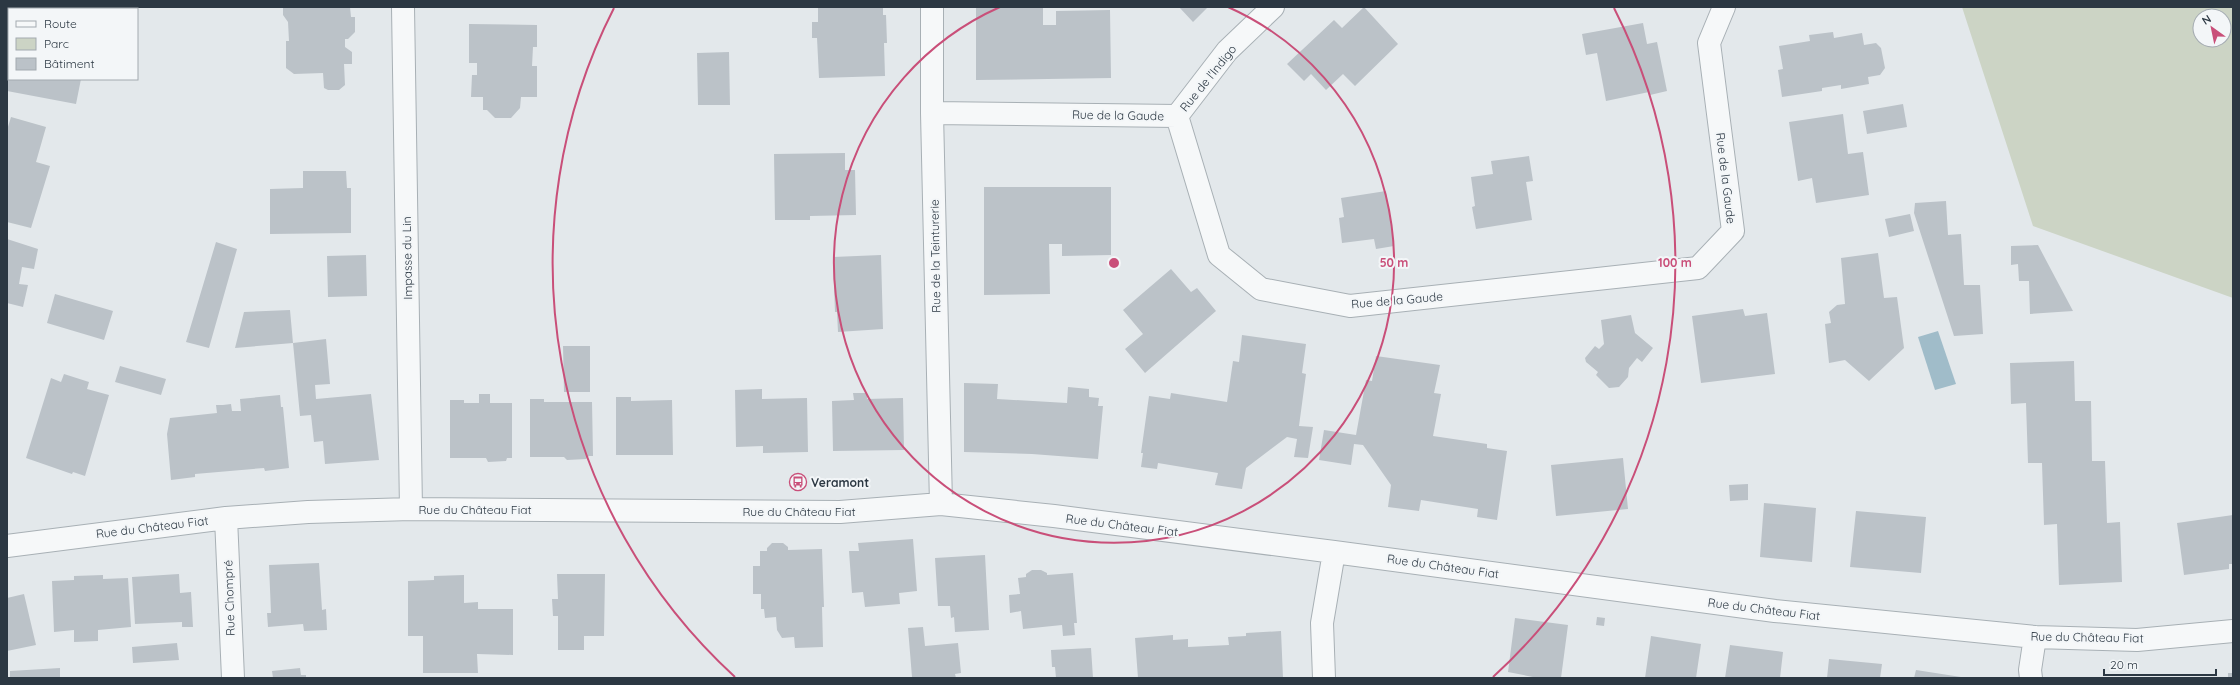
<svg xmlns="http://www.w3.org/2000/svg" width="2240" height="685" viewBox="0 0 2240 685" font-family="Quicksand,sans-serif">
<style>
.green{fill:#ccd4c5;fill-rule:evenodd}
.water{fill:#a0bcc9}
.building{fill:#bbc2c8}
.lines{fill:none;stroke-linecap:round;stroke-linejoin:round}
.minor-casing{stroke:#a8b0b5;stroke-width:24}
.minor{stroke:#f6f8f9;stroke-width:22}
.ring{fill:none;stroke:#c94f79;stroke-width:2}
.labels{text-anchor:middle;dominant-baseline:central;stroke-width:4;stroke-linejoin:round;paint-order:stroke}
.street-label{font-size:12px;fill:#2c3843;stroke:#f3f6f8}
.poi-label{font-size:12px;font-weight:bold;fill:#2c3843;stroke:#f3f6f8;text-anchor:start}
.centre{fill:#c94f79;stroke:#f3f6f8;stroke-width:2}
.ring-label{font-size:12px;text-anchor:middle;font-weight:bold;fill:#c94f79;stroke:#f3f6f8;stroke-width:4;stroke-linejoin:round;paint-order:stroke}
</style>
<rect width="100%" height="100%" fill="#e3e8eb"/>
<!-- green -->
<path class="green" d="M1962 7H2233V298L2033 226ZM2200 16H2224V40H2200Z"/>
<!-- water -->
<path class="water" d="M1938 331 1956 384 1935 390 1918 337Z"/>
<!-- building -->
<path class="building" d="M283 7H350L351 17H355V32L348 39H345V47L352 52V64H344L345 85 339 90H328L324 88 323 73 294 74 286 68V41H289L288 22 283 15Z
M818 7H883V15H886L887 43H884L885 76 819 78 817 38H812V22H818Z
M976 7H1043V25H1056V11L1110 10 1111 78 976 80Z
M1179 7H1208L1193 22Z
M1364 7 1398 44 1355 86 1343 74 1326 90 1311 74 1304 81 1287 64 1334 20 1342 28Z
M1643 23 1647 44 1657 42 1667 91 1650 95 1649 92 1606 101 1597 53 1586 55 1582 34Z
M469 24 537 25V47H533L532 66H537V97H521L520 108 511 118H495L487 110H483V97H471L472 75H477V63H469Z
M1833 32 1834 38 1862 33 1864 45 1876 43 1881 48 1885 68 1880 75 1868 77 1869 84 1841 89V85L1822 88V91L1782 97 1778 70 1783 69 1779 46 1810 41 1809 35Z
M729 52 730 105H698L697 53Z
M8 79H81L76 104 7 91Z
M1903 104 1907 127 1867 134 1863 111Z
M1843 114 1848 154 1863 152 1869 195 1816 203 1812 178 1798 181 1789 122Z
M11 117 46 127 36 162 50 166 31 228 7 222V130Z
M845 153V170H855L856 215 810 216V220H775L774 154Z
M1529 156 1533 181 1526 182 1532 220 1476 229 1472 207 1475 206 1471 177 1493 174 1491 161Z
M303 171H346L347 188H351V233L270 234V189L303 188Z
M984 187H1111V255L1062 256V244H1049L1050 294 984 295Z
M1386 191 1394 246 1376 249 1374 239 1342 243 1339 218 1344 217 1341 198Z
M1946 201 1948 235 1961 234 1964 285H1980L1983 334 1954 336 1914 213 1915 203Z
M1910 214 1914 231 1889 237 1885 219Z
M7 239 38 249 34 269 22 267 19 284 28 285 23 307 7 303Z
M216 242 237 249 209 348 186 342Z
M2038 245 2056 279 2073 311 2030 314 2029 281H2019L2018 264 2011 265V246Z
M1878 253 1884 298 1897 297 1904 348 1869 381 1845 360 1829 363 1825 324 1831 323 1829 312 1837 305 1845 304 1841 258Z
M366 255 367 296 328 297 327 256Z
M881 255 883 329 838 332 837 312H835L833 257Z
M1171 269 1191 292 1197 288 1216 311 1145 373 1125 349 1143 334 1123 310Z
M55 294 113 311 104 340 47 323Z
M1743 309 1745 316 1767 313 1775 374 1701 383 1692 316Z
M290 310 293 343 235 348 244 312Z
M1631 315 1635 333 1653 348 1642 362 1637 358 1629 368 1628 377 1619 387 1609 388 1596 375 1598 372 1586 362 1585 358 1595 346 1599 349 1604 344 1601 320Z
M1242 335 1306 344 1302 373 1306 374 1299 426 1313 427 1308 458 1294 457 1297 439 1287 437 1246 468 1242 489 1215 485 1218 473 1158 463 1157 469 1141 467 1143 453H1141L1149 396 1170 399 1171 393 1227 402 1233 361 1239 362Z
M326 339 330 384 315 385 316 399 371 394 379 460 325 464 323 441 314 442 311 415 300 416 293 343Z
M563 346H590V392H564Z
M1376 356 1440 365 1434 393 1441 394 1433 436 1487 444V448L1507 451 1497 520 1477 517 1478 509 1421 500 1419 511 1388 507 1391 485 1363 445 1354 444 1351 465 1319 460 1324 430 1356 435 1366 380 1372 381Z
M2074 361 2075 401H2091L2092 461H2105L2107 523 2120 522 2122 582 2059 585 2057 524 2044 525 2042 463H2028L2026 403 2011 404 2010 363Z
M120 366 166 379 161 395 115 382Z
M64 374 89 382 87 389 109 395 85 476 73 472 72 474 26 458 51 378 61 382Z
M964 383 998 384 997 399 1067 403 1068 387 1089 389V397L1099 398 1098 406H1103L1098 459 1032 454 964 452Z
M762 389V399L807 398 808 452 763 453V446L736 447 735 390Z
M853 393H867V399L903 398 904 450 833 451 832 401 854 400Z
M479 394H490V403H512V458H507L506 461 488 462 486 458H450V400H464V403H479Z
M280 395 281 407H283L289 468 265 471 264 468 195 474V477L171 480 167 434 170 418 217 413 216 405H223L231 404 232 411H241L240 399Z
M616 397H631V401L672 400 673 455H616Z
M530 399H544V402H592L593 456H589L586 459 567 460 564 457H530Z
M1623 458 1628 509 1556 516 1551 465Z
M1748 484V500L1730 501 1729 485Z
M1764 503 1816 508 1812 562 1760 557Z
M1856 511 1926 517 1921 573 1850 567Z
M2233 515V564H2229V569L2184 575 2177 523Z
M913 539 917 591 899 593 900 604 865 607 863 592 852 593 849 551H859L858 543Z
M772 543H783L788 547V550L822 549 824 607H822L823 647 795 648 794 637 782 638 777 630 776 617 765 618 764 609H761V594H753V566H760V551H767V548Z
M985 555 989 630 955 632 954 617 951 618 950 606H938L935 558Z
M319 563 322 610 326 609 327 630 304 631 303 624 268 627 267 613H271L269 565Z
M1032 570H1041L1047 573V575L1073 573 1077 623H1074L1075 635 1063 636 1062 625 1023 629 1021 611 1010 613 1009 595 1020 594 1018 578 1026 577V574Z
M179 574 180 593 191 592 193 627H182V622L135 624 132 577Z
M557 574H605L604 636H584V650H558V616H553L552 599H558Z
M103 575V579L128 578 131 627 98 630V641L74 642V630L54 632 52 581 74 580V576Z
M464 575V603L478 602V609H513V655L477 654 478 673H423V636H408V581L434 580V576Z
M24 594 36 645 7 651V598Z
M1597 617 1605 618 1604 626 1596 625Z
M1515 618 1568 625 1561 678H1538L1508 672Z
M923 627 925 646 958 643 961 673 955 674 956 678 912 677 908 628Z
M1281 631 1283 678H1138L1135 638 1173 635V640L1188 639V647L1229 645 1228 637 1246 636V633Z
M1651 636 1701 644 1696 678H1645Z
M177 643 179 660 133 663 132 647Z
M1730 645 1783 652 1780 678H1725Z
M1091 648 1093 678H1056L1055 667H1052L1051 650Z
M1829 659 1882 664 1880 678H1827Z
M60 668V678H10V671Z
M300 668 301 675H306V678H273L272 671Z
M1916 670 1961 677 1960 678H1914Z
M2228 673H2233V678H2228Z"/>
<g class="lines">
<!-- minor casing -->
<g class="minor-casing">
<path id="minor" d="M403 7 411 509
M932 7V113L941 504
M932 113 1177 116 1219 255 1261 289 1350 306 1698 268 1733 231 1709 43 1724 7
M1177 116 1227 51 1273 7
M226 518 233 678
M7 546 226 518 308 512 411 509 840 512 941 504 1054 516 1334 552 1775 611 2035 637 2137 640 2233 631
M1324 678 1322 623 1334 552
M2031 678 2030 670 2035 637"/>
</g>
<!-- minor -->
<use href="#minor" class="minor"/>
</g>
<!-- distance rings -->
<g class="ring">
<path d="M1228 7A280 280 0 1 1 1000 7"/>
<path d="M735 677A561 561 0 0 1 614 8M1614 8A561 561 0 0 1 1493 677"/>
</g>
<!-- icons -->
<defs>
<g id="bus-ring" transform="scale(0.9)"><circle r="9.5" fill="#f3f6f8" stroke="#c94f79" stroke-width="1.5"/><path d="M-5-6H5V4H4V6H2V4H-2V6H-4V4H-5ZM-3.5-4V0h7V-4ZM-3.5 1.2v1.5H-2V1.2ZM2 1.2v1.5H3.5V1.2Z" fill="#c94f79"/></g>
</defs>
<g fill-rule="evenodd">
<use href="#bus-ring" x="798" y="482"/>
</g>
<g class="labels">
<!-- street labels -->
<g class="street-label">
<text transform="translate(1208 78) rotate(-51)">Rue de l'Indigo</text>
<text transform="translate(1118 115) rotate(1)">Rue de la Gaude</text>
<text transform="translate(1726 178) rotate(83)">Rue de la Gaude</text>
<text transform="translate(935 256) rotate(-91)">Rue de la Teinturerie</text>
<text transform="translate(407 258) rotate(-91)">Impasse du Lin</text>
<text transform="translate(1397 300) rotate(-5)">Rue de la Gaude</text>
<text x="475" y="509">Rue du Château Fiat</text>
<text x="799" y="511">Rue du Château Fiat</text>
<text transform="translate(1122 525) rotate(7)">Rue du Château Fiat</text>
<text transform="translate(152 527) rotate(-7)">Rue du Château Fiat</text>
<text transform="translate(1443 566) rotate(8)">Rue du Château Fiat</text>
<text transform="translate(229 598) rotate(-92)">Rue Chompré</text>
<text transform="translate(1764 609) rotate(7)">Rue du Château Fiat</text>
<text transform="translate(2087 637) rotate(1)">Rue du Château Fiat</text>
</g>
<!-- poi labels -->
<g class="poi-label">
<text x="811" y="482">Veramont</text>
</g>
</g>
<circle cx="1114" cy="263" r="6" class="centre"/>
<g class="ring-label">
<text x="1394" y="267">50 m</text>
<text x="1675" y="267">100 m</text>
</g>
<!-- border -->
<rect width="2240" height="685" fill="none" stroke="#2c3843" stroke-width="16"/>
<!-- legend -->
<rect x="8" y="8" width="130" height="72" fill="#f3f6f8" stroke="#a3aab0"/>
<rect x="16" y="21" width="20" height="6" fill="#f6f8f9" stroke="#a3aab0"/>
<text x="44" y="28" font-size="12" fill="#2c3843">Route</text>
<rect x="16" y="38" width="20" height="12" fill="#ccd4c5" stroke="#a3aab0"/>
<text x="44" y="48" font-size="12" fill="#2c3843">Parc</text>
<rect x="16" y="58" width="20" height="12" fill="#bbc2c8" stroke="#a3aab0"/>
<text x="44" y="68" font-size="12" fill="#2c3843">Bâtiment</text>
<!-- north arrow -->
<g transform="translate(2212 28) rotate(327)"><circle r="19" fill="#f3f6f8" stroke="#a3aab0"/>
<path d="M0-3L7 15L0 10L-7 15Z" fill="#c94f79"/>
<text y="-6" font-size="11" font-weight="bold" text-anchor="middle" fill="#2c3843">N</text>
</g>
<!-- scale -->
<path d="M2104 669v6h112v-6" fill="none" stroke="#2c3843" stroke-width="2"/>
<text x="2110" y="669" font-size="12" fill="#2c3843" stroke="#f3f6f8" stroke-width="3" paint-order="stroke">20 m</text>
</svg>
